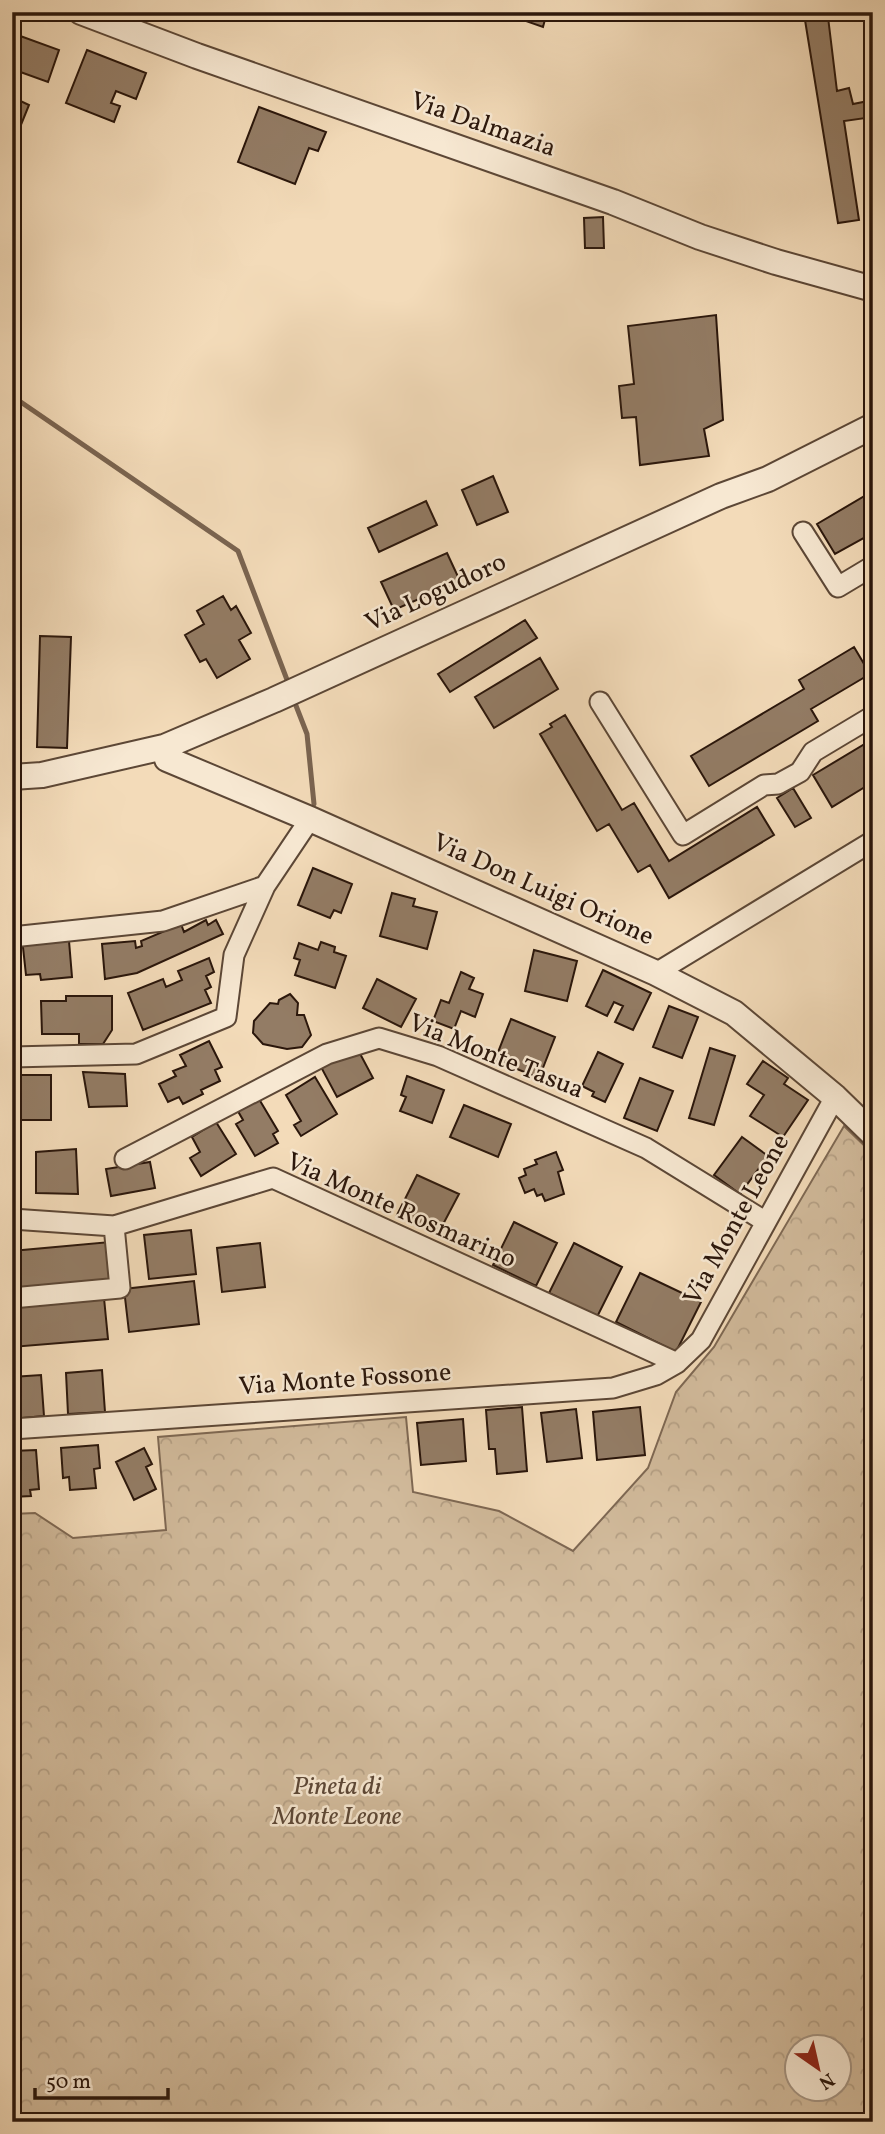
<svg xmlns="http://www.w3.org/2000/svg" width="885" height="2134" viewBox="0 0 885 2134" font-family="Vollkorn,serif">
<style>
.forest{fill:url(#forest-crowns);stroke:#7e6853;stroke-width:2;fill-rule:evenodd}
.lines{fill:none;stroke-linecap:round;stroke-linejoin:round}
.stream{stroke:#7a6450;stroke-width:5}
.building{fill:#937c65;stroke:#2a160b;stroke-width:2}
.minor-casing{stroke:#5c4736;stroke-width:23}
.tertiary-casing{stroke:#5c4736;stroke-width:28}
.minor{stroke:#f7e8d2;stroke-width:19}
.tertiary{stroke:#f7e8d2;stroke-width:24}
.labels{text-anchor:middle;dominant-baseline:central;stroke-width:5;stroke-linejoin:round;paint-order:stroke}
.street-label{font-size:26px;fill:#2a160b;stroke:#f7e8d2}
.park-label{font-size:26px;font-style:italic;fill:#5c4736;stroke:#f7e8d2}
</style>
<defs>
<pattern id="forest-crowns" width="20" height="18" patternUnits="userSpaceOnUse" patternTransform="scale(1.75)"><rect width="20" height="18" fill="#d1ba9b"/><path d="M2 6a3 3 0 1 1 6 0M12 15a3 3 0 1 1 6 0" fill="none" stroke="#b49f84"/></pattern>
</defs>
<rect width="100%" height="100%" fill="#f3dbb9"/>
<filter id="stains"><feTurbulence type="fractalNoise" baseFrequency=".00286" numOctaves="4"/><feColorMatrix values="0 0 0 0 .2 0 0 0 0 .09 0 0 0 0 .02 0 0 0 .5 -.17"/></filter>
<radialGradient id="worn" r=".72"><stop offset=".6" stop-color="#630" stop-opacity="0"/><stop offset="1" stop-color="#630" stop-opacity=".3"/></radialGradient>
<!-- forest -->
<path class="forest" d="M844 1126 873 1154V2122H12V1514L35 1513 73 1538 166 1530 158 1437 406 1417 413 1492 499 1511 573 1551 648 1468 676 1392 714 1347ZM798 2046H840V2088H798Z"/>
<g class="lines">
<!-- stream -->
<path class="stream" d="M12 396 238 551 289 685
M293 698 307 734 314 804"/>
</g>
<!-- building -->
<path class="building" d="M500 12H547L543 27Z
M828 17 837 91 849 88 853 104 873 100V117L844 121 859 220 838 223 805 20Z
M12 33 59 50 48 82 12 69Z
M87 50 146 73 136 99 116 91 111 103 120 106 114 122 66 103Z
M12 97 29 105 14 142 12 141Z
M259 107 326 132 318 151 309 148 295 184 238 162Z
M603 217 604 248H585L584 218Z
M716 315 723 420 704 429 709 456 640 465 636 417 622 418 619 386 634 384 628 326Z
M493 476 508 512 477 525 462 490Z
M873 491V533L835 554 817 524Z
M426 501 437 525 379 552 368 528Z
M447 553 460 581 394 610 381 582Z
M223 596 231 610 236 606 251 633 239 640 250 659 217 678 206 659 200 662 185 635 204 624 197 611Z
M525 620 537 638 450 692 438 674Z
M40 636 71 637 67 748 37 747Z
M854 647 870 674 811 709 818 721 709 786 691 756 804 689 799 680Z
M540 658 558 689 494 728 475 697Z
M565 715 622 810 634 803 669 861 757 807 774 835 669 898 650 865 638 872 609 824 597 831 540 734 552 727 550 724Z
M873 739V782L832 807 813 775Z
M793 788 811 818 795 827 777 798Z
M313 868 352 884 341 913 334 910 330 918 298 905Z
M392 893 415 899 413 906 437 912 427 949 380 936Z
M206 920 208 925 216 920 223 934 137 973 105 979 102 944 135 941 136 948 142 946 141 941 181 924 184 932Z
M22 938 69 941 72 977 41 980 40 974 26 975Z
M321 942 335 947 334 952 346 956 335 988 295 975 300 960 294 958 299 943 318 950Z
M534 950 577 961 567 1001 525 991Z
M209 958 214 972 206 976 211 987 205 990 211 1003 143 1030 128 993 163 979 166 987 182 980 178 971Z
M603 970 651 993 633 1030 615 1022 623 1006 614 1002 607 1016 586 1006Z
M461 972 474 978 469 989 483 994 475 1017 461 1011 454 1029 433 1021 441 1000 449 1003Z
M377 979 416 999 401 1027 363 1008Z
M290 994 298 1003 297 1015H304L311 1035 302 1047 287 1049 263 1044 253 1033 254 1021 270 1003 278 1004 279 1000Z
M66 996H112V1030L103 1044H79V1034H42L41 1001H66Z
M669 1006 698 1017 682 1058 653 1047Z
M511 1019 555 1037 539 1078 495 1060Z
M209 1041 222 1067 215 1070 220 1081 201 1090 203 1094 183 1104 179 1097 168 1102 159 1084 176 1076 173 1071 186 1066 180 1055Z
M357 1048 373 1078 337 1097 321 1067Z
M710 1048 735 1056 714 1125 689 1118Z
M598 1052 623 1064 605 1102 592 1096 594 1092 582 1086Z
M763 1061 788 1078 784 1084 808 1100 783 1137 750 1116 764 1095 747 1084Z
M83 1072 125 1074 127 1106 89 1107Z
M12 1075H51V1120H12Z
M407 1076 444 1090 432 1123 400 1111 406 1097 401 1095Z
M315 1077 337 1114 301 1136 294 1125 301 1121 286 1095Z
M640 1078 673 1091 657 1131 624 1118Z
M256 1094 278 1131 273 1134 278 1143 255 1156 236 1124 243 1120 235 1106Z
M464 1105 511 1124 498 1157 450 1137Z
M216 1122 236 1154 201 1176 190 1158 200 1152 192 1137Z
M742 1137 768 1156 740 1194 714 1175Z
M76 1149 78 1194 36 1193V1152Z
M556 1152 563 1170 558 1172 564 1194 545 1201 542 1194 537 1196 534 1189 525 1193 519 1178 526 1175 524 1169 537 1164 535 1160Z
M150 1162 155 1188 111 1196 106 1169Z
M417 1175 459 1194 439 1232 397 1215Z
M514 1222 557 1243 536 1286 493 1265Z
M191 1230 196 1274 149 1279 144 1235Z
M110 1242 114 1282 12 1292V1251Z
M260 1243 265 1287 222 1292 217 1248Z
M574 1243 622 1267 597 1317 549 1293Z
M640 1273 701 1302 676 1352 616 1322Z
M194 1281 199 1324 129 1332 124 1289Z
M104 1298 108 1339 12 1347V1307Z
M102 1370 105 1412 68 1414 66 1373Z
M41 1375 44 1416 12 1419V1377Z
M522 1407 527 1471 497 1474 495 1449H489L486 1410Z
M640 1407 645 1455 597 1460 593 1412Z
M576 1409 582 1458 547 1462 541 1413Z
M463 1419 466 1461 421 1465 417 1423Z
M98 1445 100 1468 94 1469 96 1488 70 1490 69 1477 63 1478 61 1448Z
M144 1448 152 1464 146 1467 156 1489 134 1500 116 1462Z
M36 1450 39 1489 30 1490 31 1496 12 1497V1451Z"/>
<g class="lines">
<!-- minor casing -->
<g class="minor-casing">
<path id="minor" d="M803 532 838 587 873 566
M600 702 683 835 764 785 778 784 800 772 813 752 873 716
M12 937 163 921 265 886
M656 973 873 841
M12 1057 136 1054 226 1017 234 955 265 886 310 819
M125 1159 327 1054 379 1038 438 1056 646 1148 766 1222
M12 1219 114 1226 273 1178 677 1363
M12 1298 120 1288 114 1226
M12 1429 613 1388 656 1375 677 1363 701 1340 835 1097"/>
</g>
<!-- tertiary casing -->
<g class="tertiary-casing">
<path id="tertiary" d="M81 12 197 56 613 202 700 237 776 262 873 289
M164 747 167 759 310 819 656 973 734 1013 835 1097 873 1134
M12 777 42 775 164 747 274 700 721 496 768 479 873 426"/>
</g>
<!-- minor -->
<use href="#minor" class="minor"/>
<!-- tertiary -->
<use href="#tertiary" class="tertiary"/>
</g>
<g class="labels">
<!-- street labels -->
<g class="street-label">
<text transform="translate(483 125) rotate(19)">Via Dalmazia</text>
<text transform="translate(436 593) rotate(-25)">Via Logudoro</text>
<text transform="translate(543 890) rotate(24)">Via Don Luigi Orione</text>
<text transform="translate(496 1057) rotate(22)">Via Monte Tasua</text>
<text transform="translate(401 1211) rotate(24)">Via Monte Rosmarino</text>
<text transform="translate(737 1220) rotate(-61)">Via Monte Leone</text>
<text transform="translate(345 1380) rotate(-4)">Via Monte Fossone</text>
</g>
<!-- park labels -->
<g class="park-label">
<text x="337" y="1787">Pineta di<tspan x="337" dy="30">Monte Leone</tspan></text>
</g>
</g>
<!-- margin -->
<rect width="885" height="2134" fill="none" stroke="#f3dbb9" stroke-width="42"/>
<rect x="14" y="14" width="857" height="2106" fill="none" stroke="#2a160b" stroke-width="3.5"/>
<rect x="21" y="21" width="843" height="2092" fill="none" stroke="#2a160b" stroke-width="2"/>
<!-- north arrow -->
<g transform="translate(818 2068) rotate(146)"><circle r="33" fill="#f7e8d2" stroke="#a59482" stroke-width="2"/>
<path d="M0-5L12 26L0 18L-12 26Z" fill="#8f2418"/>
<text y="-10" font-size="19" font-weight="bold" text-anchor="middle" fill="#2a160b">N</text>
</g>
<!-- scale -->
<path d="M35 2088v10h133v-10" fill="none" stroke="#2a160b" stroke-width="3.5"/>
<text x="46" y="2088" font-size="21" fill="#2a160b" stroke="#f7e8d2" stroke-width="5" paint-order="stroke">50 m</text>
<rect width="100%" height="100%" filter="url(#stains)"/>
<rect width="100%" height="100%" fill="url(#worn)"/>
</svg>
